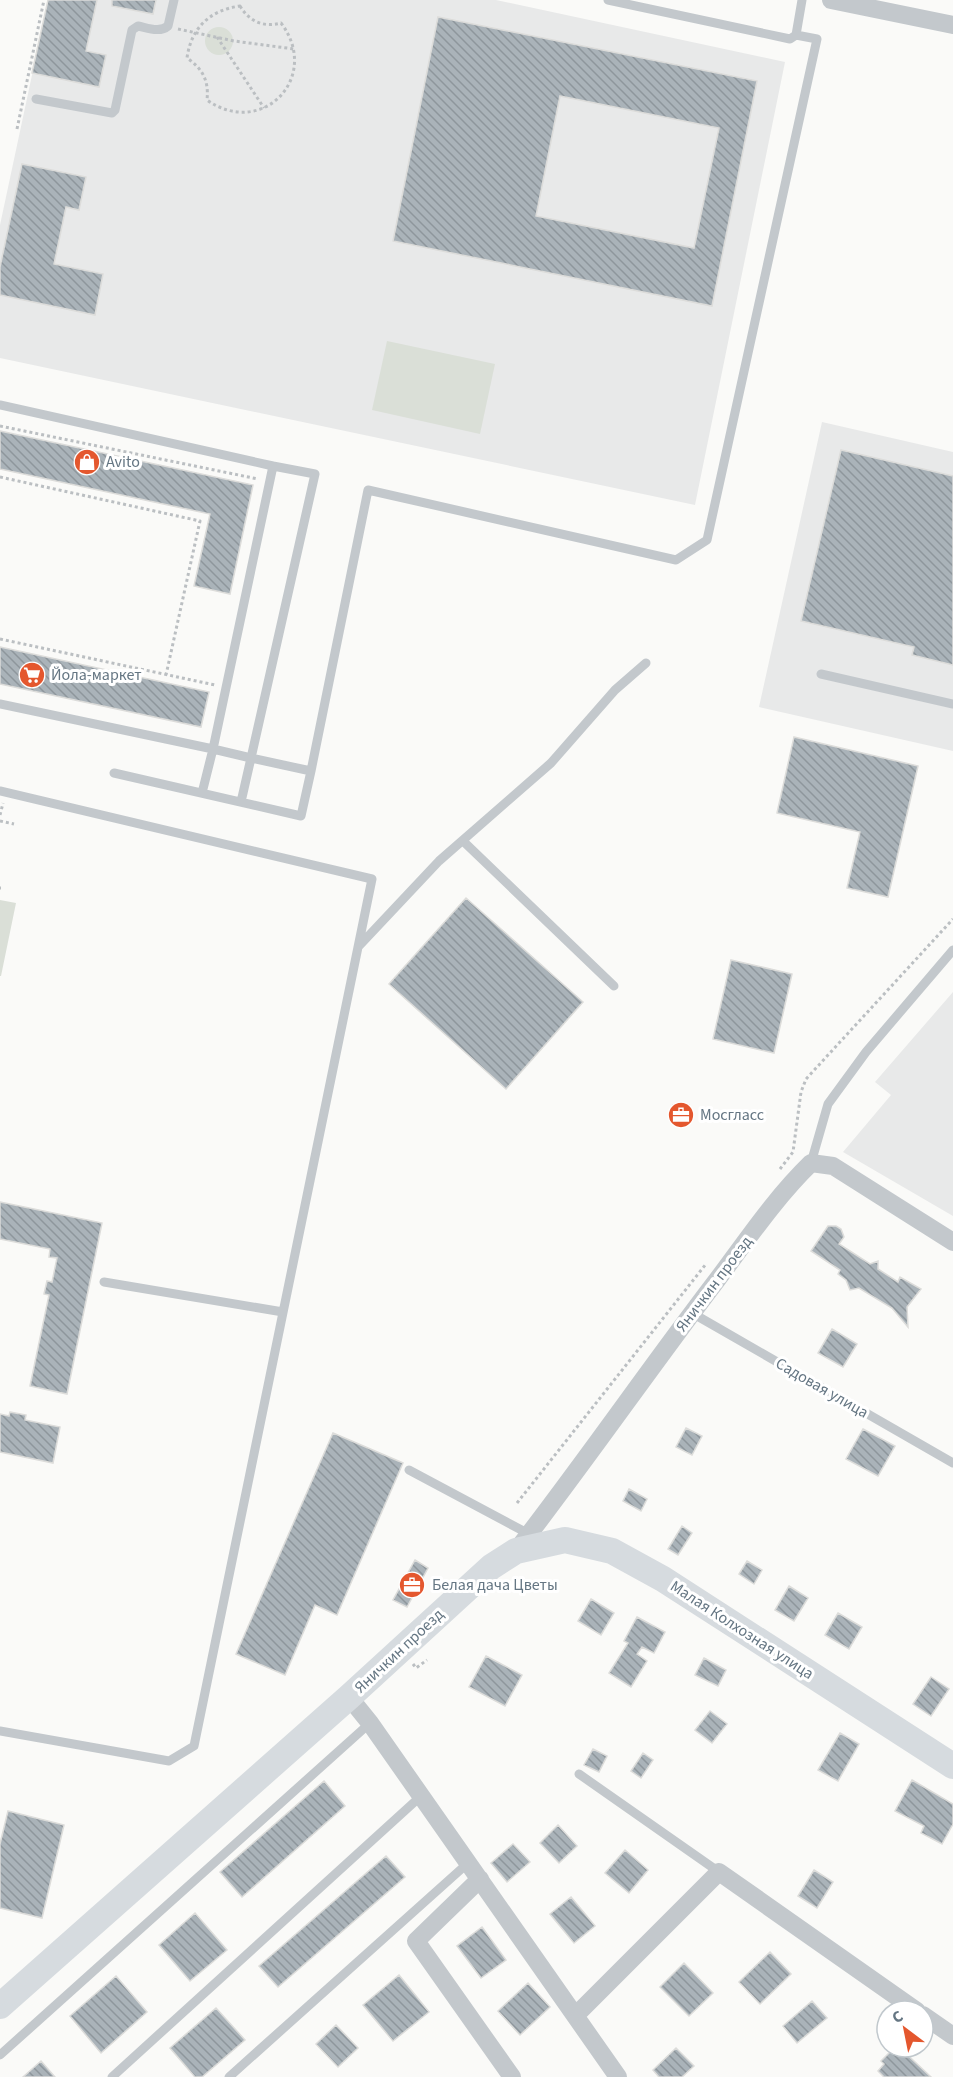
<svg xmlns="http://www.w3.org/2000/svg" width="953" height="2077" viewBox="0 0 953 2077" font-family="'Source Sans 3',sans-serif">
<style>
.built{fill:#e8e9e9}
.green{fill:#dadfd7}
.building{fill:url(#building-back-hatch);stroke:#dcdcda;stroke-width:1.5;fill-rule:evenodd}
.lines{fill:none;stroke-linecap:round;stroke-linejoin:round}
.path{stroke:#bbbfc2;stroke-width:3;stroke-dasharray:3 3;stroke-linecap:butt}
.lane{stroke:#c3c8cc;stroke-width:9}
.street{stroke:#c3c8cc;stroke-width:18}
.secondary{stroke:#d6dbdf;stroke-width:26}
.labels{text-anchor:middle;dominant-baseline:central;stroke-width:6;stroke-linejoin:round;paint-order:stroke}
.poi-label{font-size:16px;fill:#657683;stroke:#fff;text-anchor:start}
.street-label{font-size:16px;fill:#657683;stroke:#fff}
</style>
<defs>
<pattern id="building-back-hatch" width="6" height="6" patternUnits="userSpaceOnUse" patternTransform="scale(1.5)"><rect width="6" height="6" fill="#aab3b9"/><path d="M-1 5l2 2M0 0l6 6M5-1l2 2" fill="none" stroke="#8e969c"/></pattern>
</defs>
<rect width="100%" height="100%" fill="#fafaf8"/>
<!-- built -->
<path class="built" d="M48 0H496L785 62 695 505 0 358V225Z
M822 422 953 452V751L759 707Z
M953 992V1216L843 1152 891 1095 875 1082Z"/>
<!-- green -->
<path class="green" d="M205 41a14 14 0 1 1 28 0a14 14 0 1 1-28 0Z
M387 341 495 364 480 434 372 410Z
M0 900 16 903 1 976H0Z"/>
<!-- building -->
<path class="building" d="M48 0H97L86 51 106 55 99 87 32 73Z
M112 0H156L153 14 112 6Z
M438 17 757 81 712 306 393 241ZM560 96 719 128 694 248 536 216Z
M22 164 86 177 79 210 66 207 54 264 103 274 95 315 0 295V267Z
M0 431 253 485 230 594 194 586 210 514 0 469Z
M841 450 953 476V665L912 655 914 647 801 621Z
M0 647 209 692 201 727 0 684Z
M794 737 918 766 888 897 847 888 860 832 777 813Z
M466 898 583 1002 506 1089 389 984Z
M731 960 792 974 774 1053 713 1039Z
M0 1202 102 1223 67 1394 30 1386 49 1295 44 1294 47 1281 52 1282 57 1258 49 1257 50 1249 0 1239Z
M828 1226H836L841 1229 844 1237 839 1244 870 1264 878 1261V1269L898 1282 900 1277 921 1289 907 1307 908 1327 892 1308 859 1288 850 1290 846 1280 838 1274 840 1270 811 1251Z
M832 1329 857 1344 843 1367 818 1353Z
M10 1412 26 1415 25 1420 60 1427 53 1463 0 1452V1414L9 1416Z
M686 1428 702 1436 692 1455 676 1447Z
M863 1429 895 1446 878 1476 846 1459Z
M333 1433 403 1463 337 1615 315 1605 285 1675 236 1654Z
M629 1489 647 1499 641 1511 623 1501Z
M682 1526 692 1533 678 1555 668 1549Z
M415 1560 428 1568 407 1607 393 1600Z
M747 1561 762 1570 754 1584 739 1574Z
M789 1586 808 1598 794 1621 775 1610Z
M591 1599 614 1613 601 1635 578 1621Z
M838 1613 862 1627 849 1649 825 1635Z
M637 1617 665 1632 654 1653 642 1647 637 1654 647 1661 631 1687 609 1673 628 1643 624 1641Z
M486 1656 522 1675 505 1706 469 1687Z
M704 1658 726 1670 718 1686 695 1675Z
M931 1677 949 1689 931 1716 913 1704Z
M710 1711 727 1724 712 1743 695 1730Z
M840 1733 859 1744 838 1781 818 1770Z
M593 1749 607 1756 599 1772 584 1765Z
M643 1753 653 1760 641 1778 631 1771Z
M912 1780 953 1804V1824L942 1844 921 1833 924 1826 895 1811Z
M324 1781 345 1806 242 1897 220 1872Z
M8 1811 64 1825 42 1918 0 1908V1844Z
M558 1825 577 1846 559 1863 540 1843Z
M513 1844 530 1862 507 1882 491 1863Z
M625 1850 648 1870 629 1893 605 1873Z
M386 1856 405 1877 278 1987 259 1966Z
M814 1870 833 1882 817 1908 798 1896Z
M571 1897 595 1926 574 1943 550 1914Z
M195 1913 227 1950 190 1981 159 1945Z
M482 1927 506 1960 481 1978 457 1946Z
M770 1952 791 1974 760 2004 739 1982Z
M684 1963 713 1993 689 2016 660 1987Z
M399 1975 429 2012 393 2041 363 2005Z
M116 1976 147 2012 101 2053 70 2016Z
M528 1983 550 2007 520 2035 498 2011Z
M812 2001 827 2018 797 2043 783 2026Z
M216 2008 245 2040 202 2077H195L170 2048Z
M336 2025 358 2048 338 2067 316 2044Z
M895 2047H899L931 2077H884L878 2071 884 2064 881 2061Z
M676 2048 694 2066 682 2077H659L653 2070Z
M41 2061 55 2077H23Z"/>
<g class="lines">
<!-- path -->
<path class="path" d="M240 6C249 21 263 28 281 23 322 77 262 139 207 100 209 81 203 69 187 58 191 28 210 10 240 6Z
M178 29 234 41 294 49
M217 37 264 108
M17 129 44 0
M0 426 258 479
M0 477 200 521 166 675
M0 639 215 685
M0 815 3 803
M0 821 14 824
M0 888H1
M780 1169 793 1152 801 1092 806 1079 953 919
M517 1503 706 1264
M413 1664 416 1668 427 1660"/>
<!-- lane -->
<path class="lane" d="M608 0 790 39 796 35 802 0
M36 99 112 113 115 110 132 30 138 26C148 28 160 33 168 26L174 0
M0 405 273 466 213 749 0 704
M821 674 953 704
M114 773 301 816 311 771
M0 791 372 879 194 1746 169 1761 0 1731
M202 793 213 749 251 758 315 474 273 466
M241 802 251 758 311 771 368 490 676 560 707 540 817 39 796 35
M463 841 614 986
M359 946 439 861 551 763 615 690 646 663
M811 1163 828 1104 866 1052 953 950
M104 1282 283 1312
M692 1313 953 1463
M409 1470 529 1534
M579 1774 719 1872
M0 2055 370 1723
M112 2077 421 1796
M229 2077 468 1863"/>
<!-- street -->
<path class="street" d="M831 0 953 25
M516 1551C585 1462 649 1369 717 1280 747 1240 775 1198 811 1163L833 1166 953 1242
M349 1697 370 1723 618 2077
M480 1879 416 1941 512 2077
M923 2015 953 2036
M575 2016 719 1872 917 2011"/>
<!-- secondary -->
<path class="secondary" d="M0 2006 349 1697 491 1567 516 1551 565 1540 612 1551 663 1579 953 1766"/>
</g>
<!-- icons -->
<defs>
<g id="shop-disc" transform="scale(1.35)"><circle r="9.5" fill="#e4572e" stroke="#fff"/><path d="M-5-2.5h2.3a2.7 3.5 0 0 1 5.4 0H5L5.5 6h-11ZM-1.5-2.5h3a1.5 2.3 0 0 0-3 0Z" fill="#fff"/></g>
<g id="supermarket-disc" transform="scale(1.35)"><circle r="9.5" fill="#e4572e" stroke="#fff"/><path d="M-6-5.5h2.5l.6 2H6L4.5 2H-2.5L-4.4-4H-6ZM-1.5 3.2a1.3 1.3 0 1 0 .1 0ZM3 3.2a1.3 1.3 0 1 0 .1 0Z" fill="#fff"/></g>
<g id="office-disc" transform="scale(1.35)"><circle r="9.5" fill="#e4572e" stroke="#fff"/><path d="M-6-3h4V-5.5h4V-3h4V5H-6ZM-1-4.5V-3h2v-1.5ZM-6 0V1H6V0Z" fill="#fff"/></g>
</defs>
<g fill-rule="evenodd">
<use href="#shop-disc" x="87" y="462"/>
<use href="#supermarket-disc" x="32" y="675"/>
<use href="#office-disc" x="681" y="1115"/>
<use href="#office-disc" x="412" y="1585"/>
</g>
<g class="labels">
<!-- poi labels -->
<g class="poi-label">
<text x="106" y="462">Avito</text>
<text x="51" y="675">Йола-маркет</text>
<text x="700" y="1115">Мосгласс</text>
<text x="432" y="1585">Белая дача Цветы</text>
</g>
<!-- street labels -->
<g class="street-label">
<text transform="translate(714 1284) rotate(-53)">Яничкин проезд</text>
<text transform="translate(822 1388) rotate(30)">Садовая улица</text>
<text transform="translate(742 1630) rotate(33)">Малая Колхозная улица</text>
<text transform="translate(399 1651) rotate(-43)">Яничкин проезд</text>
</g>
</g>
<!-- north arrow -->
<g transform="translate(905 2029) rotate(328)"><circle r="28" fill="#ffffff" stroke="#c1c8cd" stroke-width="1.5"/>
<path d="M0-4.5L10 22L0 15L-10 22Z" fill="#e4572e"/>
<text y="-9" font-size="16" font-weight="bold" text-anchor="middle" fill="#657683">С</text>
</g>
</svg>
